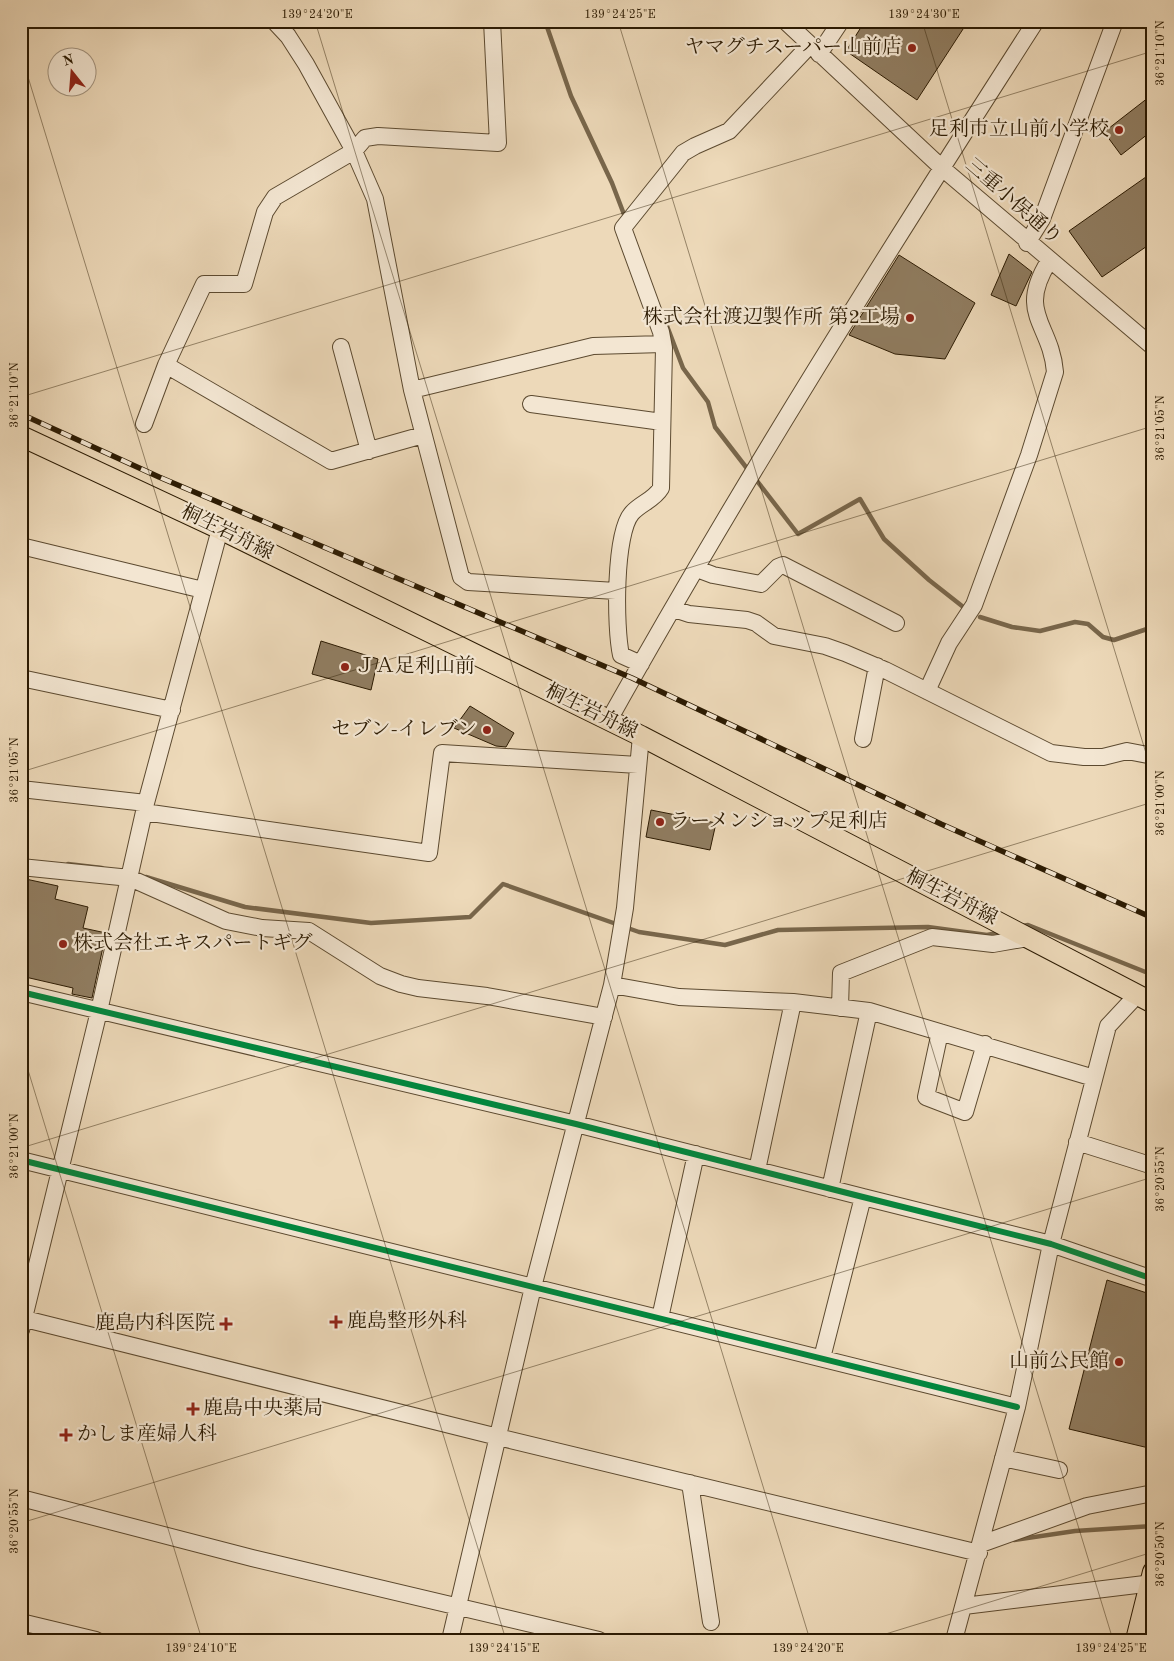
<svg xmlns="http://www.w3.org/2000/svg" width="1174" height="1661" viewBox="0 0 1174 1661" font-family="'Old Standard TT','Noto Serif JP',serif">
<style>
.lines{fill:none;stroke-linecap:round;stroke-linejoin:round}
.stream{stroke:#78664b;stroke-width:4.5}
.building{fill:#907d61;stroke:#2b1a02}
.minor-casing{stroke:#5c4a30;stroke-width:18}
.major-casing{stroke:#2b1a02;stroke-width:22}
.minor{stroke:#f3e6d2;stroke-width:16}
.major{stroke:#edd9b9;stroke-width:20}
.rail-casing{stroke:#2b1a02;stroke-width:5.5}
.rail{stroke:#f3e6d2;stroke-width:4;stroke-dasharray:11;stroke-linecap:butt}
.cycleway-casing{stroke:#f3e6d2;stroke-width:9}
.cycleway{stroke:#00873e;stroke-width:6}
.ticks{fill:none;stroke:#2b1a02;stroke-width:1;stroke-opacity:0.45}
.poi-dot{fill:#8f2418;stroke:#f3e6d2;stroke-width:2}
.labels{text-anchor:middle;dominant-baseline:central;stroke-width:4.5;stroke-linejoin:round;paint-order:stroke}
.poi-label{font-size:20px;fill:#2b1a02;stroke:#f3e6d2;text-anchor:end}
.street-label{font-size:20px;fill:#2b1a02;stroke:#f3e6d2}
.neatline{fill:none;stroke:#2b1a02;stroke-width:2}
.ticks-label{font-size:12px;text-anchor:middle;fill:#2b1a02}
</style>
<rect width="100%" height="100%" fill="#edd9b9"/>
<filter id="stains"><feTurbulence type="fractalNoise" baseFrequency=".004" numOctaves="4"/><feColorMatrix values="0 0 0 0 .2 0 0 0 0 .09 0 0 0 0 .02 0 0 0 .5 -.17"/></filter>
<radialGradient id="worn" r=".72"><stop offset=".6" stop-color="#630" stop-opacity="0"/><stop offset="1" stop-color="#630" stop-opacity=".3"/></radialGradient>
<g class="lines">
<!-- stream -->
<path class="stream" d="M545 21 571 96 612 183 625 217
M664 318 683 368 708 402 715 427 749 471
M754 477 798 534 860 499 884 539 929 580 962 606
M980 617 1012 627 1040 631 1075 622 1088 624 1103 637 1114 640 1153 627
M68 864 102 868
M146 877 245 907 371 923 470 917 503 884 639 932 725 945 778 930 928 927 987 935 1002 932
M1022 926 1028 925 1153 975
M1014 1540 1075 1531 1153 1526"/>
</g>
<!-- building -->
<path class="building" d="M865 21H958L965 26 917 100 846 51Z
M1153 94V130L1121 155 1104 132Z
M1153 172V242L1102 277 1069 231Z
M1009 254 1032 272 1016 306 991 295Z
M899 255 975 303 945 359 895 354 849 335Z
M321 641 378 659 371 690 312 674Z
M470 706 514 733 506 747 496 746 454 728Z
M651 810 716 823 710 850 646 837Z
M21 878 58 886 55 899 88 907 83 928 106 933 92 998 72 994 73 988 21 976Z
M1107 1280 1153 1295V1449L1069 1429Z"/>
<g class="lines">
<!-- minor casing -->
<g class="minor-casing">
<path id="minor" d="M274 21 288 36 306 64 354 151 375 199 412 390 461 577 468 582 616 591
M785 21 942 168 1153 347
M819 54 841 21
M1027 243 1042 219 1115 21
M341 347 369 451
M166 365 331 461 423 435
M412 390 593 346 663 344
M531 404 662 422
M144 424 166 365 204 284H244L265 212 275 197 354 151 365 138 378 136 498 143 492 21
M21 546 203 590
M697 569 713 575 761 584 778 567 783 565 896 623
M674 609 689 614 747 620 756 623 774 636 825 646 845 653 885 670 1051 753 1084 757H1103L1127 751 1153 756
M641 664 621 655C615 628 614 533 632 513 641 503 654 500 661 488L664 348 661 332 623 228 683 153 695 146 729 131 810 45
M21 678 172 710
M927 691 949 643 974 605 1029 455 1055 372C1051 323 1016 314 1049 261
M609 720C742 482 888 251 1036 21
M863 739 877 666
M21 789 146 803
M144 812 429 853 442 753 638 765
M21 867 130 878 226 921 262 928 309 931 380 976 401 984 418 988 487 996 604 1017
M612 985 679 997 793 1002 869 1011 1094 1078
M21 992 576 1124 863 1197 1051 1244 1153 1279
M840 1008 841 973 932 937 993 944 1028 938
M940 1032 926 1097 965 1112 985 1044
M1077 1142 1153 1166
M21 1160 1017 1407
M757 1170 793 1002
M830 1189 869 1011
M21 1318 498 1437 979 1553
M660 1318 696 1154
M21 1330 99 1011 146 803 220 529
M822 1358 863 1197
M1003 1458 1059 1470
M690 1483 711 1622
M21 1498 252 1558 599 1640
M981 1544 1087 1506 1153 1493
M964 1606 1153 1583
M21 1622 96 1640
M450 1640 533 1287 612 985 625 908 641 736
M954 1640 1017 1407 1051 1244 1108 1026 1137 995"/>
</g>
<!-- major casing -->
<g class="major-casing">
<path id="major" d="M21 436 220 529 641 736 1153 1003
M1136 1640 1153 1572"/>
</g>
<!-- minor -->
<use href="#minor" class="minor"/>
<!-- major -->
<use href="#major" class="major"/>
<!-- rail casing -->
<g class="rail-casing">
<path id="rail" d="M21 414 159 477 632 678 941 824 1153 918"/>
</g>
<!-- rail -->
<use href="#rail" class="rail"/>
<!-- cycleway casing -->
<g class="cycleway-casing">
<path id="cycleway" d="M21 992 576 1124 863 1197 1051 1244 1153 1279
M21 1160 1017 1407"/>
</g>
<!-- cycleway -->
<use href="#cycleway" class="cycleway"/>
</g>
<!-- ticks -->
<path class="ticks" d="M315 21 810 1640M618 21 1113 1640M922 21 1153 776M21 22 23 21M21 54 506 1640M21 397 1153 51M21 772 1153 426M21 1047 202 1640M21 1148 1153 802M21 1523 1153 1177M866 1640 1153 1552"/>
<!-- markers -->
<g class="poi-dot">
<circle cx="912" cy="48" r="5"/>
<circle cx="1119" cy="130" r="5"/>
<circle cx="910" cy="318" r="5"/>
<circle cx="345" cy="667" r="5"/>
<circle cx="487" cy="730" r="5"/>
<circle cx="660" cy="822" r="5"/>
<circle cx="63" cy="944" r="5"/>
<path d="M333.5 1314.5h5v5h5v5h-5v5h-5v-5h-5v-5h5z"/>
<path d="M223.5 1316.5h5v5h5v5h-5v5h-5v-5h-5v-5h5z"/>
<circle cx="1119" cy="1362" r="5"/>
<path d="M190.5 1401.5h5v5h5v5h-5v5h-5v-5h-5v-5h5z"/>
<path d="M63.5 1427.5h5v5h5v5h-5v5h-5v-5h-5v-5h5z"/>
</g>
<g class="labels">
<!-- poi labels -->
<g class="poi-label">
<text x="902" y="48">ヤマグチスーパー山前店</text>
<text x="1109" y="130">足利市立山前小学校</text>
<text x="900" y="318">株式会社渡辺製作所 第2工場</text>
<text x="355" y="667" text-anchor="start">ＪＡ足利山前</text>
<text x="477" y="730">セブン-イレブン</text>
<text x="670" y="822" text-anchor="start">ラーメンショップ足利店</text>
<text x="73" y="944" text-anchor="start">株式会社エキスパートギグ</text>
<text x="347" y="1322" text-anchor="start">鹿島整形外科</text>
<text x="215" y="1324">鹿島内科医院</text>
<text x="1109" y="1362">山前公民館</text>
<text x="203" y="1409" text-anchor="start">鹿島中央薬局</text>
<text x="77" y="1435" text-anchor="start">かしま産婦人科</text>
</g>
<!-- street labels -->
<g class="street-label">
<text transform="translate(1013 202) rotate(41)">三重小俣通り</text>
<text transform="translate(227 533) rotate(26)">桐生岩舟線</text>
<text transform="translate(591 712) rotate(26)">桐生岩舟線</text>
<text transform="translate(951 898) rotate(27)">桐生岩舟線</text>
</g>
</g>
<!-- margin -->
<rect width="1174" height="1661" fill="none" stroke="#edd9b9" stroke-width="55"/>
<!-- north arrow -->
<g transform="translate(72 72) rotate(343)"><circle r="24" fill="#f3e6d2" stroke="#a3947f"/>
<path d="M0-4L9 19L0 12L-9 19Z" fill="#8f2418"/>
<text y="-8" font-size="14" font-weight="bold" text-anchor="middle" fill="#2b1a02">N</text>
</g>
<rect x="28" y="28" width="1118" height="1606" class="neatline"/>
<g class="ticks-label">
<text x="317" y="18">139°24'20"E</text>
<text x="620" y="18">139°24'25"E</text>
<text x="924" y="18">139°24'30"E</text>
<text transform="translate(1160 53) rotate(-90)" y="4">36°21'10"N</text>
<text transform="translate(14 395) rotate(-90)" y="4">36°21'10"N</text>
<text transform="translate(1160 428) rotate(-90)" y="4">36°21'05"N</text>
<text transform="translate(14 770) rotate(-90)" y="4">36°21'05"N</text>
<text transform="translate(1160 803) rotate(-90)" y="4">36°21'00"N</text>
<text transform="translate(14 1146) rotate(-90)" y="4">36°21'00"N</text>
<text transform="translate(1160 1179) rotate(-90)" y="4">36°20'55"N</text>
<text transform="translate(14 1521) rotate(-90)" y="4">36°20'55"N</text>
<text transform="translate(1160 1554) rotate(-90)" y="4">36°20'50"N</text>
<text x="201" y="1652">139°24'10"E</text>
<text x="504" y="1652">139°24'15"E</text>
<text x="808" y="1652">139°24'20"E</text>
<text x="1111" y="1652">139°24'25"E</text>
</g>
<rect width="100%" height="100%" filter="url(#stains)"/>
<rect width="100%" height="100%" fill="url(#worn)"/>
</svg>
